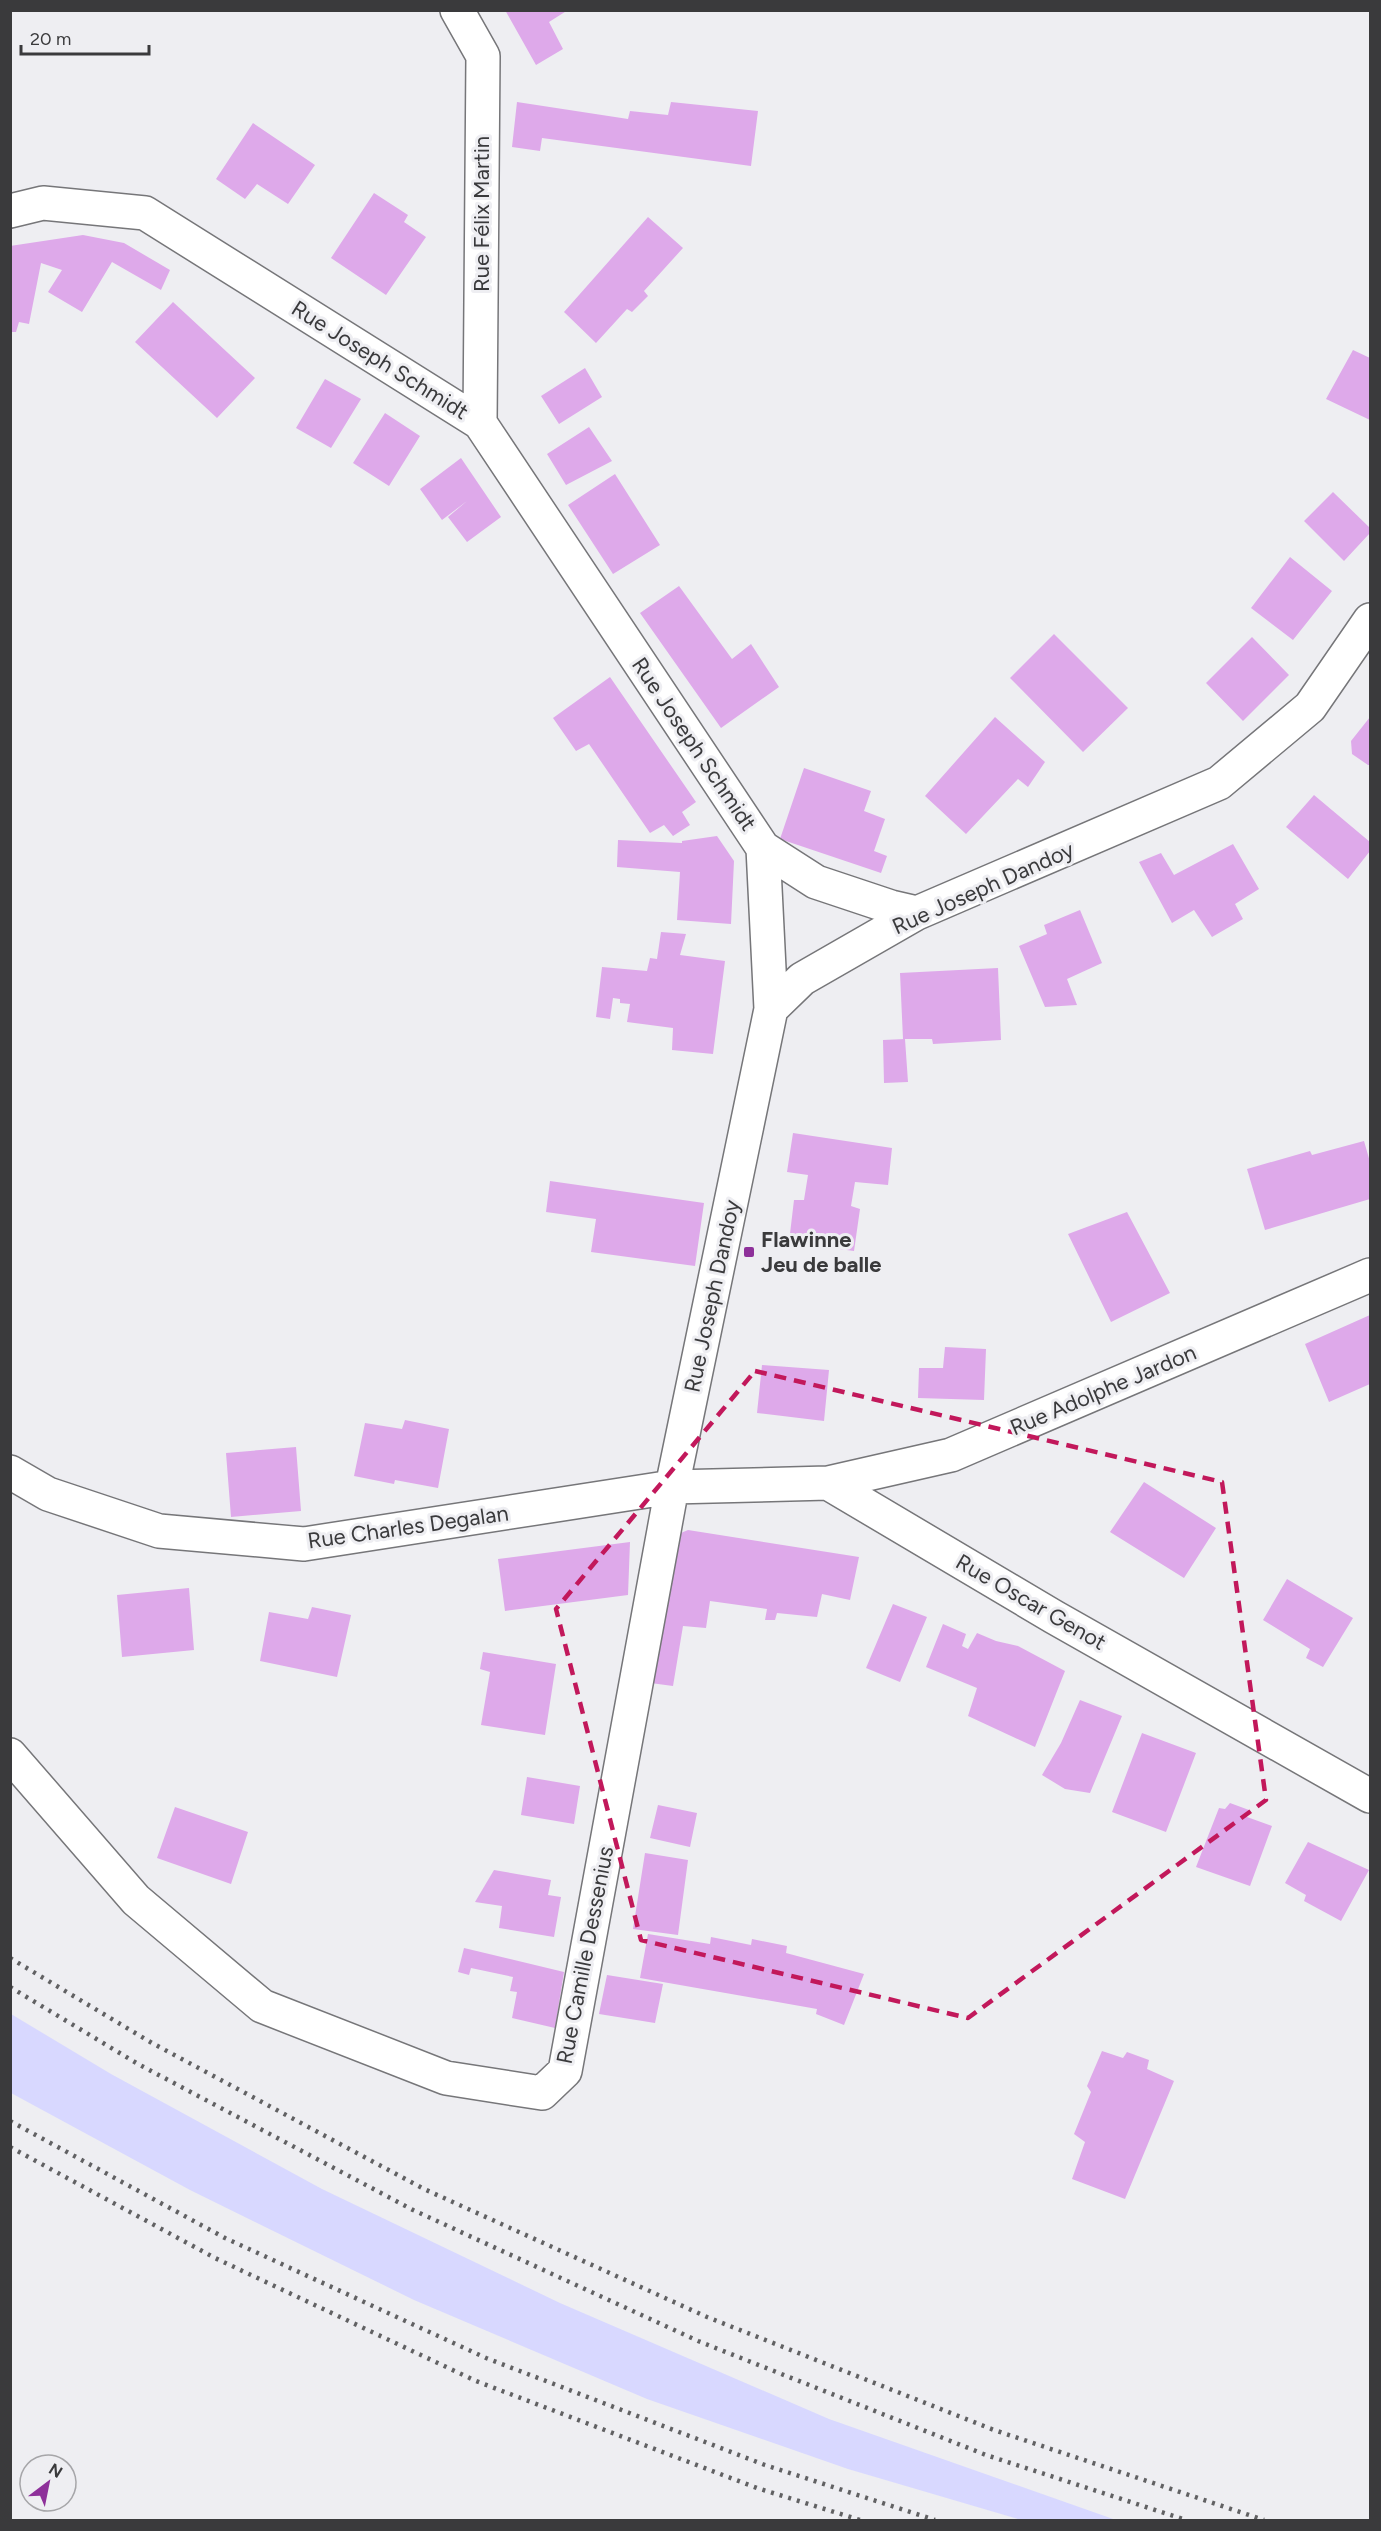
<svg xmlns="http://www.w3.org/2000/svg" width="1381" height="2531" viewBox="0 0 1381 2531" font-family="Figtree,sans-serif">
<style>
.green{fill:#d8d8ff}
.building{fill:#dea9ea}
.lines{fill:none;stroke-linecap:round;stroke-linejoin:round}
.minor-casing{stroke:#767679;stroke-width:36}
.minor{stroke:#fff;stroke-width:33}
.rail{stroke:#616163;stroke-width:4.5;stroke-dasharray:3 6;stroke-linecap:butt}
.marked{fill:none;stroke:#c2185b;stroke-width:4.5;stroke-dasharray:12 8;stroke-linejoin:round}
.poi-dot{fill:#8e309a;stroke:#eeeef2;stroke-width:2}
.labels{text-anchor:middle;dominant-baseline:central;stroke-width:6;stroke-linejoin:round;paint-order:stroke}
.street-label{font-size:22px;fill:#3a3a3c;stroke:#eeeef2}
.poi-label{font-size:22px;font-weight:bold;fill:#3a3a3c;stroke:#eeeef2;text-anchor:start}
</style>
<rect width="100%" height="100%" fill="#eeeef2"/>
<!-- green -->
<path class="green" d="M11 2014 111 2074 322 2189 560 2303 829 2419 1116 2520H1021L848 2469 647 2399 414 2300 190 2190 11 2093Z"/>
<!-- building -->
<path class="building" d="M505 10H568L549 22 563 49 536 65Z
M517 102 628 119 630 111 668 115 671 102 758 111 751 166 542 138 540 151 512 147Z
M253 123 315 165 288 204 257 184 245 199 216 179Z
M374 193 408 215 404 222 426 237 386 295 331 258Z
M648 217 683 248 644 291 648 296 632 312 627 309 596 343 564 312Z
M83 235 124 243 170 270 161 290 112 262 82 312 48 292 62 270 41 263 29 324 19 322 16 332H10V246Z
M173 302 255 378 217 418 135 342Z
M1353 350 1370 358V420L1326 399Z
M585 368 602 397 559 424 541 396Z
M325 379 361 399 331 448 296 428Z
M385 413 420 436 389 486 353 463Z
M589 427 612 461 566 485 547 454Z
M461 458 501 517 467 542 448 517 467 501 442 520 420 489Z
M615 474 660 545 613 574 568 505Z
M1333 492 1370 528V533L1344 561 1304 521Z
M1290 557 1332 591 1293 640 1251 608Z
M679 586 732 659 751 644 779 687 721 728 640 613Z
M1054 634 1128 708 1083 752 1010 678Z
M1252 637 1289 675 1243 721 1206 683Z
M610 677 696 802 682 812 690 825 673 836 664 825 650 833 589 744 576 751 553 718Z
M995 717 1045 762 1028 787 1018 779 966 834 925 796Z
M1370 717V765H1368L1352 754 1351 741Z
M804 768 871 791 864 811 885 819 874 851 887 856 881 873 780 839Z
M1314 795 1370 842V851L1348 879 1286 827Z
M717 836 734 861 731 924 677 920 680 872 617 867 618 840 682 843V841Z
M1233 844 1259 889 1235 904 1243 919 1212 937 1194 910 1172 923 1139 862 1161 853 1174 875Z
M1080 910 1102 963 1067 979 1077 1005 1045 1007 1019 946 1047 934 1044 925Z
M661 932 686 934 680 955 725 961 713 1054 672 1050 673 1028 627 1022 630 1004 620 1003V999L613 998 610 1019 596 1017 602 967 647 971 650 958 657 959Z
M998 968 1001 1040 933 1044 932 1039H903L900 973Z
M905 1039 908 1082 884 1083 883 1040Z
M793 1133 892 1148 888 1185 855 1182 851 1206 860 1209 854 1251 789 1242 794 1200H804L808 1175 787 1172Z
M1364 1141 1370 1162V1199L1265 1230 1247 1169 1310 1151 1312 1155Z
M550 1181 704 1203 695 1266 591 1252 596 1219 546 1212Z
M1127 1212 1170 1293 1111 1322 1068 1234Z
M1370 1315V1384L1329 1402 1305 1344Z
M945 1347 986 1349 984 1400 918 1398 919 1368H943Z
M762 1365 829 1370 824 1421 757 1413Z
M405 1420 449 1429 438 1488 395 1480 394 1484 354 1476 365 1423 402 1429Z
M296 1447 301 1511 231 1517 226 1453Z
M1144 1482 1216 1528 1184 1578 1110 1532Z
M688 1530 859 1557 850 1600 822 1594 817 1617 777 1613 775 1620H765L767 1609 710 1601 706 1628 683 1626 673 1686 643 1682 676 1535Z
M630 1542 628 1595 505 1611 498 1559Z
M1287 1579 1353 1618 1323 1667 1306 1658 1310 1649 1263 1620Z
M189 1588 194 1650 122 1657 117 1595Z
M893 1604 927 1617 900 1682 866 1668Z
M312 1607 351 1615 337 1677 260 1661 269 1612 308 1619Z
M943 1624 966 1634 962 1646 968 1649 977 1633 996 1641 1018 1646 1065 1671 1035 1747 968 1716 977 1688 926 1667Z
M483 1652 556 1664 545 1735 481 1725 490 1672 480 1669Z
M1080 1700 1122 1716 1090 1793 1065 1789 1042 1775 1061 1743Z
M1142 1733 1196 1753 1166 1832 1112 1812Z
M527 1777 580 1786 574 1824 521 1815Z
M1230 1803 1249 1810 1247 1817 1272 1826 1250 1886 1196 1867 1219 1808 1225 1809Z
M658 1805 697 1813 690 1847 650 1838Z
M175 1807 248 1832 231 1884 157 1858Z
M1308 1842 1369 1870 1341 1921 1304 1901 1306 1895 1285 1883Z
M645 1853 688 1860 678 1935 633 1929Z
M494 1870 551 1880 548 1895 561 1897 554 1937 499 1928 502 1906 475 1902Z
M648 1934 710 1944 711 1937 751 1945 752 1939 787 1946 786 1953 864 1974 844 2025 816 2014 817 2009 640 1978Z
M464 1948 564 1972 555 2028 512 2018 517 1992 510 1991 513 1977 471 1968 469 1975 458 1972Z
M607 1975 663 1984 655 2023 599 2014Z
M1102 2051 1123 2058 1127 2052 1149 2060 1147 2069 1174 2081 1125 2199 1072 2179 1085 2142 1074 2134 1091 2092 1087 2086Z"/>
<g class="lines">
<!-- minor casing -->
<g class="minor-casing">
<path id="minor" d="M457 10 483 56 480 423
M10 211 43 203 145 213 480 423 763 848 816 882 891 907 917 913
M763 848 771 1009
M10 1472 48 1494 159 1531 304 1544 672 1487 828 1483 951 1455 1370 1275
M828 1483 1054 1617 1370 1796
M10 1755 136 1900 262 2006 446 2078 542 2093 565 2071 672 1487 771 1009 802 979 917 913 1219 783 1310 707 1370 620"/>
</g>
<!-- minor -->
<use href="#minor" class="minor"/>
<!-- rail -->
<path class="rail" d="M10 1958 152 2043 424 2189 707 2317 994 2430 1264 2520
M10 1987 138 2064 413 2210 698 2341 986 2455 1186 2520
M10 2121 225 2238 486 2358 765 2465 935 2520
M10 2147 215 2258 476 2381 757 2488 860 2520"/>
</g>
<!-- marked area -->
<path class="marked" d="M755 1371 1222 1482 1266 1800 968 2018 641 1940 556 1609Z"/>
<!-- markers -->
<rect class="poi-dot" x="743" y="1246" width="12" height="12" rx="3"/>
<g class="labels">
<!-- street labels -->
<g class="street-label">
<text transform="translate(481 214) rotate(-90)">Rue Félix Martin</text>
<text transform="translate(380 360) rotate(32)">Rue Joseph Schmidt</text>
<text transform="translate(694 744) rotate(56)">Rue Joseph Schmidt</text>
<text transform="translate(983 888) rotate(-24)">Rue Joseph Dandoy</text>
<text transform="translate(712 1296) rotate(-78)">Rue Joseph Dandoy</text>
<text transform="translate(1103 1390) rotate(-23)">Rue Adolphe Jardon</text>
<text transform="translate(408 1527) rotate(-8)">Rue Charles Degalan</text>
<text transform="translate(1031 1602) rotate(30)">Rue Oscar Genot</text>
<text transform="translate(585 1955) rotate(-79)">Rue Camille Dessenius</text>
</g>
<!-- poi labels -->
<g class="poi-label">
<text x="761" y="1239">Flawinne<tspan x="761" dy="25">Jeu de balle</tspan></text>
</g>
</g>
<!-- border -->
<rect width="1381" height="2531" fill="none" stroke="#3a3a3c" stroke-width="24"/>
<!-- north arrow -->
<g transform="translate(48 2483) rotate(32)"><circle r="28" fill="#eeeef2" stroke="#a6a6a9" stroke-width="1.5"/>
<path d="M0-4.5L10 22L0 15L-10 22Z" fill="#8e309a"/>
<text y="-9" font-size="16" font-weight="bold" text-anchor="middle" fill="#3a3a3c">N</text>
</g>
<!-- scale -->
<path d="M21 45v9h128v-9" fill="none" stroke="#3a3a3c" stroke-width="3"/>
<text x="30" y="45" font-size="18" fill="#3a3a3c" stroke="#eeeef2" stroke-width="4.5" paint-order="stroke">20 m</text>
</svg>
